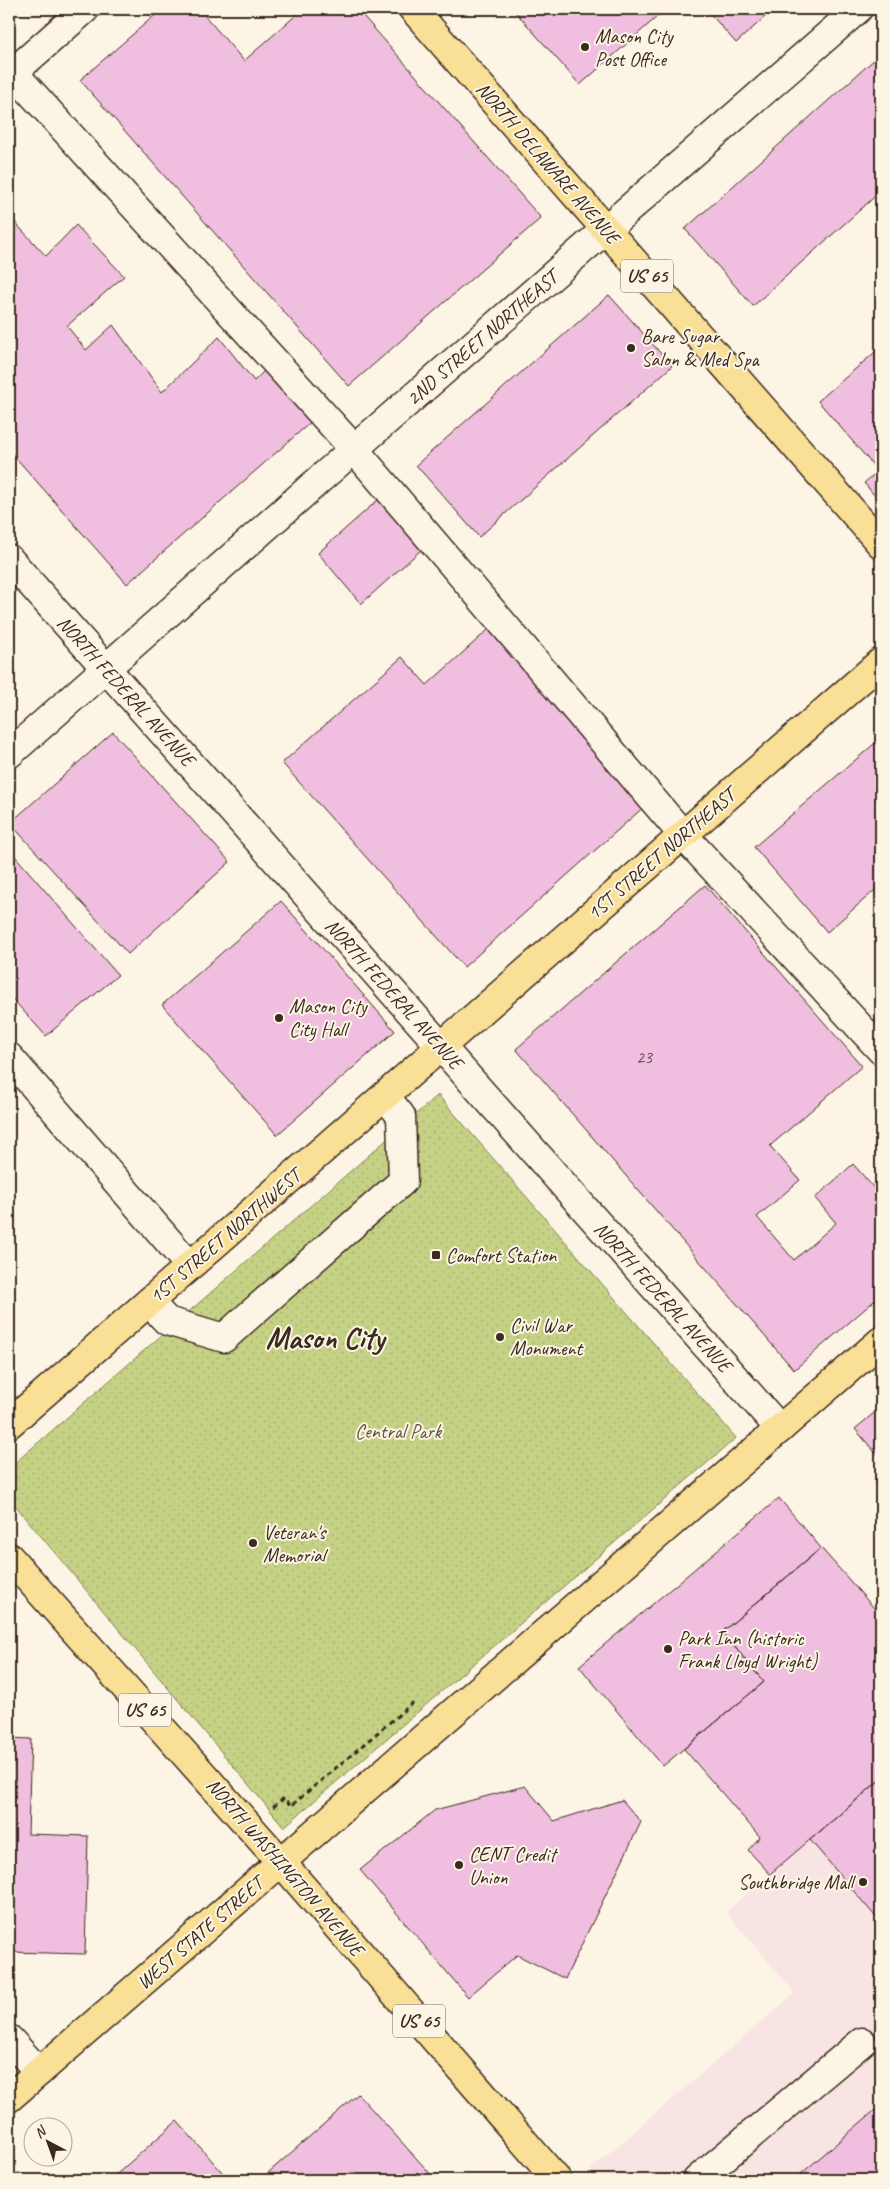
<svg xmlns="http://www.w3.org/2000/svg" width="890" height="2189" viewBox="0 0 890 2189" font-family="Caveat,sans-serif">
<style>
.built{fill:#f8e4e3}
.grass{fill:url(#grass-dots);stroke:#807e52}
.building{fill:#f0bede;stroke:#3b2a1e}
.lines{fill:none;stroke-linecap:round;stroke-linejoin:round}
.minor-casing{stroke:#3b2a1e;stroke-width:31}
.major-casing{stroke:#3b2a1e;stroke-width:31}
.path{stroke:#3b2a1e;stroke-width:3;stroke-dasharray:5 4;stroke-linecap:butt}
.minor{stroke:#fcf5e5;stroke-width:28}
.major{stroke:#fadf96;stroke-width:28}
.poi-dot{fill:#3b2a1e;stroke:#fcf5e5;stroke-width:2}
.labels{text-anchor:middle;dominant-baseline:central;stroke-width:4;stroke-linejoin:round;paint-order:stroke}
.number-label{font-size:18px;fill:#684f4e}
.shield{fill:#fcf5e5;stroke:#75675a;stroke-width:1}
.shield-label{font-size:19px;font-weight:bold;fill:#3b2a1e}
.poi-label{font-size:20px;fill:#3b2a1e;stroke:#fcf5e5;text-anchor:start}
.street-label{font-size:20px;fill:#3b2a1e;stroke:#fcf5e5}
.park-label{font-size:20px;fill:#5e5438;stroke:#fcf5e5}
.town-label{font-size:30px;font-weight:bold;fill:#3b2a1e;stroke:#fcf5e5}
</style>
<defs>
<pattern id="grass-dots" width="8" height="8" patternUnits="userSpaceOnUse" patternTransform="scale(1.25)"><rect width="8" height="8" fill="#c5d285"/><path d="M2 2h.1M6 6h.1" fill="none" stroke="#aab472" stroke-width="1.8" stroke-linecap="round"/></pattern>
</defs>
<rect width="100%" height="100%" fill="#fcf5e5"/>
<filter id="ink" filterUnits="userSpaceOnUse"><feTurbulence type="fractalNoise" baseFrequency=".02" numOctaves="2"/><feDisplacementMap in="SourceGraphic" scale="10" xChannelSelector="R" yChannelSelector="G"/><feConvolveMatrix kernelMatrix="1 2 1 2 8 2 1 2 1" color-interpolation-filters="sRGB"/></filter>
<g filter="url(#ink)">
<!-- built -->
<path class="built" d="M881 1778V2180H599L590 2170 795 1993 726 1912Z"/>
<!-- grass -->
<path class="grass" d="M438 1095 736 1438 284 1827 9 1498V1468Z"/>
<!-- building -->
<path class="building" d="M162 9H199L244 61 303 9H357L541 218 349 386 80 80Z
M513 9H666L580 85Z
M706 9H774L736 43Z
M877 57 881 62V191L753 306 685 229Z
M9 216 46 256 76 225 124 276 67 326 86 350 113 325 162 392 219 337 254 381 265 370 312 421 127 584 9 450Z
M609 295 672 366 479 537 416 465Z
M881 347V503L864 483 878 471 818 401Z
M380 498 422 549 361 604 318 553Z
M489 629 646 805 464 967 282 763 402 657 427 685Z
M113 732 230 862 128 954 10 823Z
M881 738V885L827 932 754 847Z
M9 849 118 975 46 1036 9 995Z
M705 885 862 1066 770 1146 800 1180 757 1217 794 1260 836 1223 815 1198 853 1164 881 1196V1295L794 1370 516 1049Z
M281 901 395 1031 277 1135 162 1005Z
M881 1407V1459L855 1429Z
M779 1498 821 1548 722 1632 764 1682 663 1766 579 1666Z
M821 1548 881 1616V1779L770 1874 748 1850 760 1837 684 1749 764 1682 722 1632Z
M9 1738 31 1739 28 1834 88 1836 85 1954 9 1952Z
M881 1779V1923L810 1840Z
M525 1786 554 1821 622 1800 641 1822 565 1979 517 1955 468 1997 360 1870 435 1810Z
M358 2094 436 2180H260Z
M881 2105V2180H794Z
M177 2121 229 2180H110Z"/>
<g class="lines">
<!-- minor casing -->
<g class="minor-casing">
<path id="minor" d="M9 68 354 449 683 835 881 1050
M9 76 85 9
M9 559 780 1429
M9 754 354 449 858 9
M9 1057 190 1266
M149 1302 167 1321 224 1338 245 1319 403 1181 401 1116 385 1096
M9 2039 39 2072
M697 2180 862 2042"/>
</g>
<!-- major casing -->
<g class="major-casing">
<path id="major" d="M413 9 881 544
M9 1424 881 662
M9 1557 281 1862 557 2180
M9 2098 881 1341"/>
</g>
<!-- path -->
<path class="path" d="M9 1496 15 1490
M273 1807 284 1798 291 1806 416 1700"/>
<!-- minor -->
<use href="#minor" class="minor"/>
<!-- major -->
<use href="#major" class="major"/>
</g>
</g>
<!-- markers -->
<g class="poi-dot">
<circle cx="585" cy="47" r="5"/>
<circle cx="631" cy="348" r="5"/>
<circle cx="279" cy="1018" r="5"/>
<rect x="431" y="1250" width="10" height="10" rx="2.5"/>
<circle cx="500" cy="1337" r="5"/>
<circle cx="253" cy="1543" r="5"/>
<circle cx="668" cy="1649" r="5"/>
<circle cx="459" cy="1865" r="5"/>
<circle cx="863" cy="1882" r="5"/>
</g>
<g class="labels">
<!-- number labels -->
<g class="number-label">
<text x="644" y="1057">23</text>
</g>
<!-- shield labels -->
<g class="shield">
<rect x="621" y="259.5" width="52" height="33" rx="4"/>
<rect x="119" y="1693.5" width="52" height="33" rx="4"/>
<rect x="393" y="2004.5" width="52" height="33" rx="4"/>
</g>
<g class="shield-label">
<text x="647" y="276">US 65</text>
<text x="145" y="1710">US 65</text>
<text x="419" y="2021">US 65</text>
</g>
<!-- poi labels -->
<g class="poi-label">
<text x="595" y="36">Mason City<tspan x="595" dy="23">Post Office</tspan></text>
<text x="641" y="336">Bare Sugar<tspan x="641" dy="23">Salon &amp; Med Spa</tspan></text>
<text x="289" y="1006">Mason City<tspan x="289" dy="23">City Hall</tspan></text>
<text x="446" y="1255">Comfort Station</text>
<text x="510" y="1325">Civil War<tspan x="510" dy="23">Monument</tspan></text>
<text x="263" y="1532">Veteran's<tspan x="263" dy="23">Memorial</tspan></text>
<text x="678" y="1638">Park Inn (historic<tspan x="678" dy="23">Frank Lloyd Wright)</tspan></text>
<text x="469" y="1854">CENT Credit<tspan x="469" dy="23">Union</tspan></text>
<text x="853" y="1882" text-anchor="end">Southbridge Mall</text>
</g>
<!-- street labels -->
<g class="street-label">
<text transform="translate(548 163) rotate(49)">NORTH DELAWARE AVENUE</text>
<text transform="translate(482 338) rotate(-41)">2ND STREET NORTHEAST</text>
<text transform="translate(126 691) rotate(48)">NORTH FEDERAL AVENUE</text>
<text transform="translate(661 854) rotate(-41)">1ST STREET NORTHEAST</text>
<text transform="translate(394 994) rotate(48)">NORTH FEDERAL AVENUE</text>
<text transform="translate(225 1236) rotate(-41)">1ST STREET NORTHWEST</text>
<text transform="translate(663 1297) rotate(48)">NORTH FEDERAL AVENUE</text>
<text transform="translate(285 1867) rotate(49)">NORTH WASHINGTON AVENUE</text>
<text transform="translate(200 1933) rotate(-41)">WEST STATE STREET</text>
</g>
<!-- park labels -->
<g class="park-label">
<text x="398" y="1431">Central Park</text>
</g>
<!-- town labels -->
<g class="town-label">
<text x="325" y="1338">Mason City</text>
</g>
</g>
<!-- margin -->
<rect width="890" height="2189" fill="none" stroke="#fcf5e5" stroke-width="30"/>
<rect x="15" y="15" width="860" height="2159" fill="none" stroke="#3b2a1e" stroke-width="2" filter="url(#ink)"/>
<!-- north arrow -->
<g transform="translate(48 2142) rotate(319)"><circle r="24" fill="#fcf5e5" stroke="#afa495"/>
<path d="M0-4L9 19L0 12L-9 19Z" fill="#3b2a1e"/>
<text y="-8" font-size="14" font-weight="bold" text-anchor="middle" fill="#3b2a1e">N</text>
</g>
</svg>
